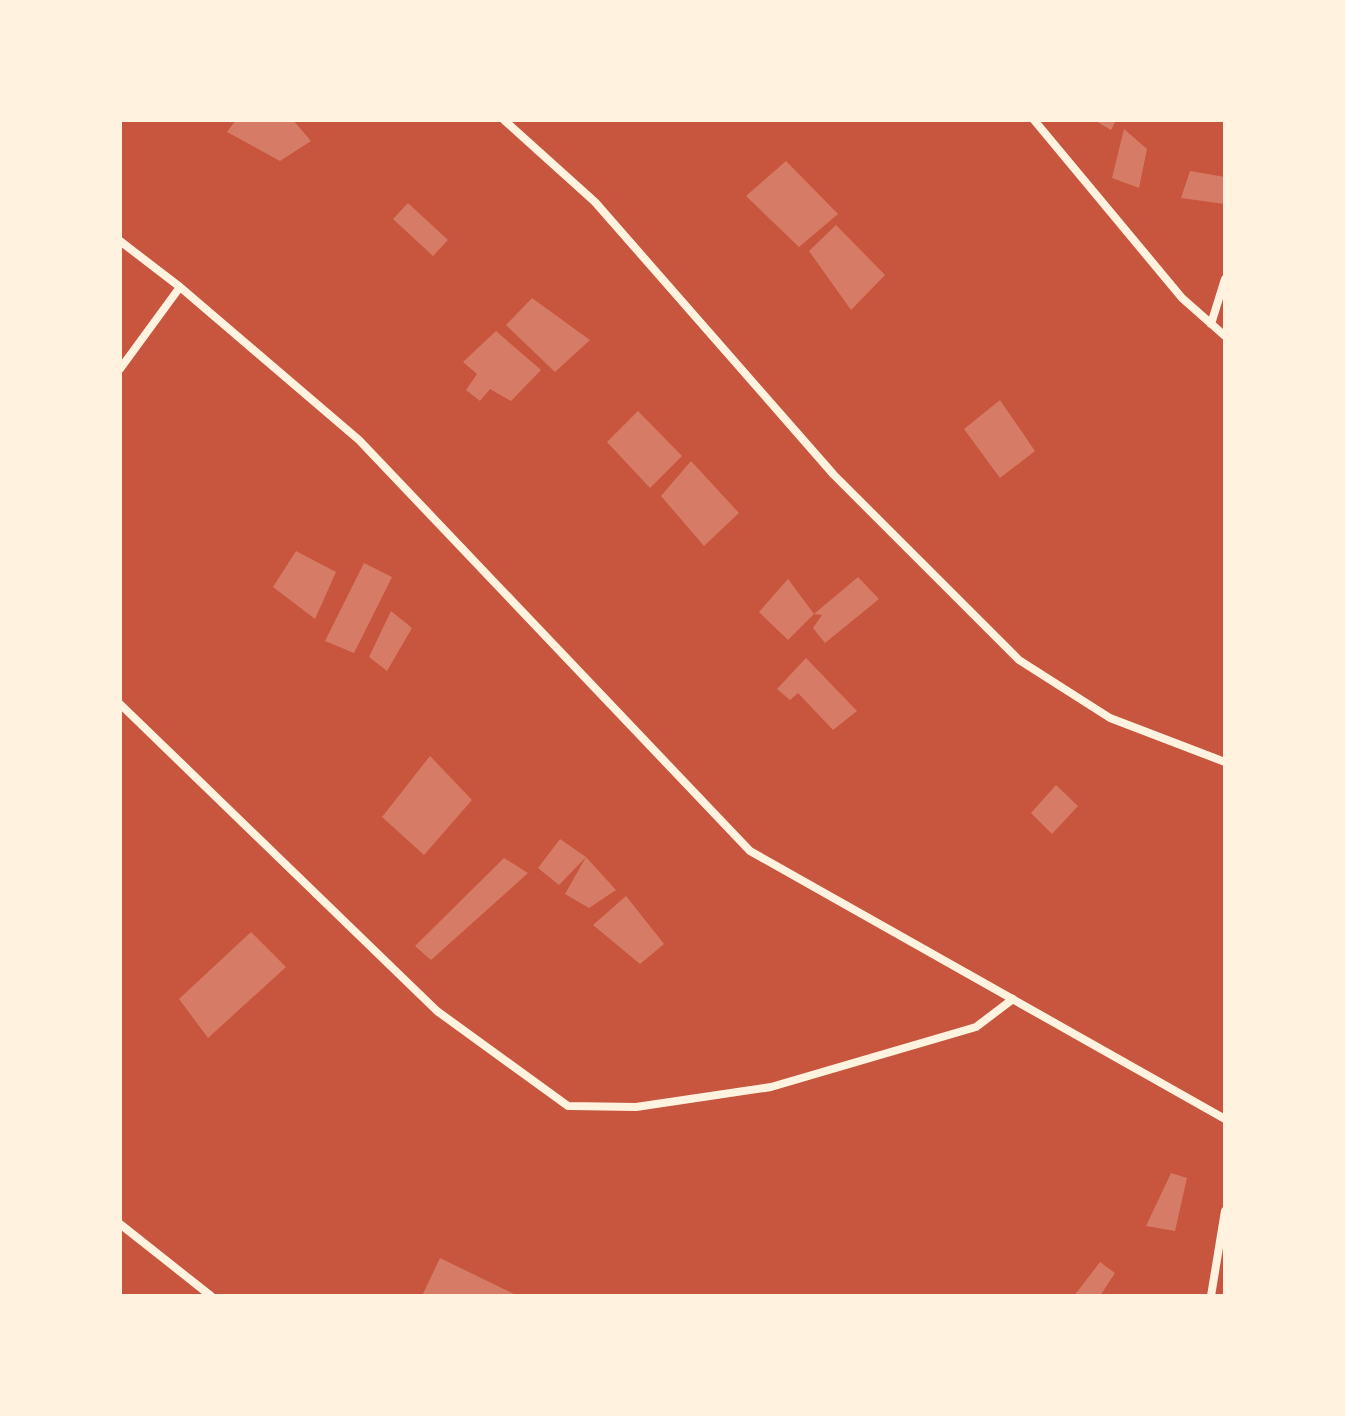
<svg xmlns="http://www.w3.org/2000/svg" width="1345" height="1416" viewBox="0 0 1345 1416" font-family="'Roboto Serif',serif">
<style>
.building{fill:#d67c66}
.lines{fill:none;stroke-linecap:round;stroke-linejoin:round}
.minor{stroke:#fff3e0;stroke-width:8}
</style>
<rect width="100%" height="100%" fill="#c8553d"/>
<!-- building -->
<path class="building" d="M236 120H293L311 141 280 161 227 132Z
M1094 120H1116L1111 130Z
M1124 129 1147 149 1139 188 1112 178Z
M786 161 838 214 799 247 746 196Z
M1190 171 1225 177V204L1181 198Z
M408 203 448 240 433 256 393 219Z
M836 225 885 275 851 310 809 251Z
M532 298 590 340 555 372 506 325Z
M496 331 541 370 511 401 490 389 480 401 466 390 477 374 463 362Z
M1000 400 1035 451 1000 478 964 429Z
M638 411 682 456 650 488 607 442Z
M691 461 739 513 704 546 661 496Z
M296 551 336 572 315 619 273 587Z
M364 563 392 577 354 653 325 641Z
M858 577 879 599 825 643 813 628 822 615 814 614 788 640 759 612 788 579 814 614Z
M391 611 412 628 387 671 369 657Z
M806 658 857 711 833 730 798 693 790 700 777 689Z
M430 756 472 800 424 855 382 817Z
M1056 785 1078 806 1052 834 1031 813Z
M560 839 586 857 616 890 589 908 565 894 586 857 559 885 538 868Z
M504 858 528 873 431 960 415 946Z
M626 896 664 944 640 964 593 925Z
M251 932 286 967 208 1038 179 999Z
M1171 1173 1187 1178 1175 1231 1146 1226Z
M440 1258 518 1296H422Z
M1100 1262 1115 1273 1100 1296H1074Z"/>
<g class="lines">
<!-- minor -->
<path class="minor" d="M504 120 595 202 834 475 1019 660 1110 718 1225 762
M1034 120 1182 298 1225 336
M120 241 180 287 359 440 750 851 1225 1119
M1211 324 1225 279
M120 369 180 287
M120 704 437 1011 568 1106 636 1107 771 1087 976 1027 1013 999
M120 1224 211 1296
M1211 1296 1225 1211"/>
</g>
<!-- border -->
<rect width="1345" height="1416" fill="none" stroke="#fff3e0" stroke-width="244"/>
</svg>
